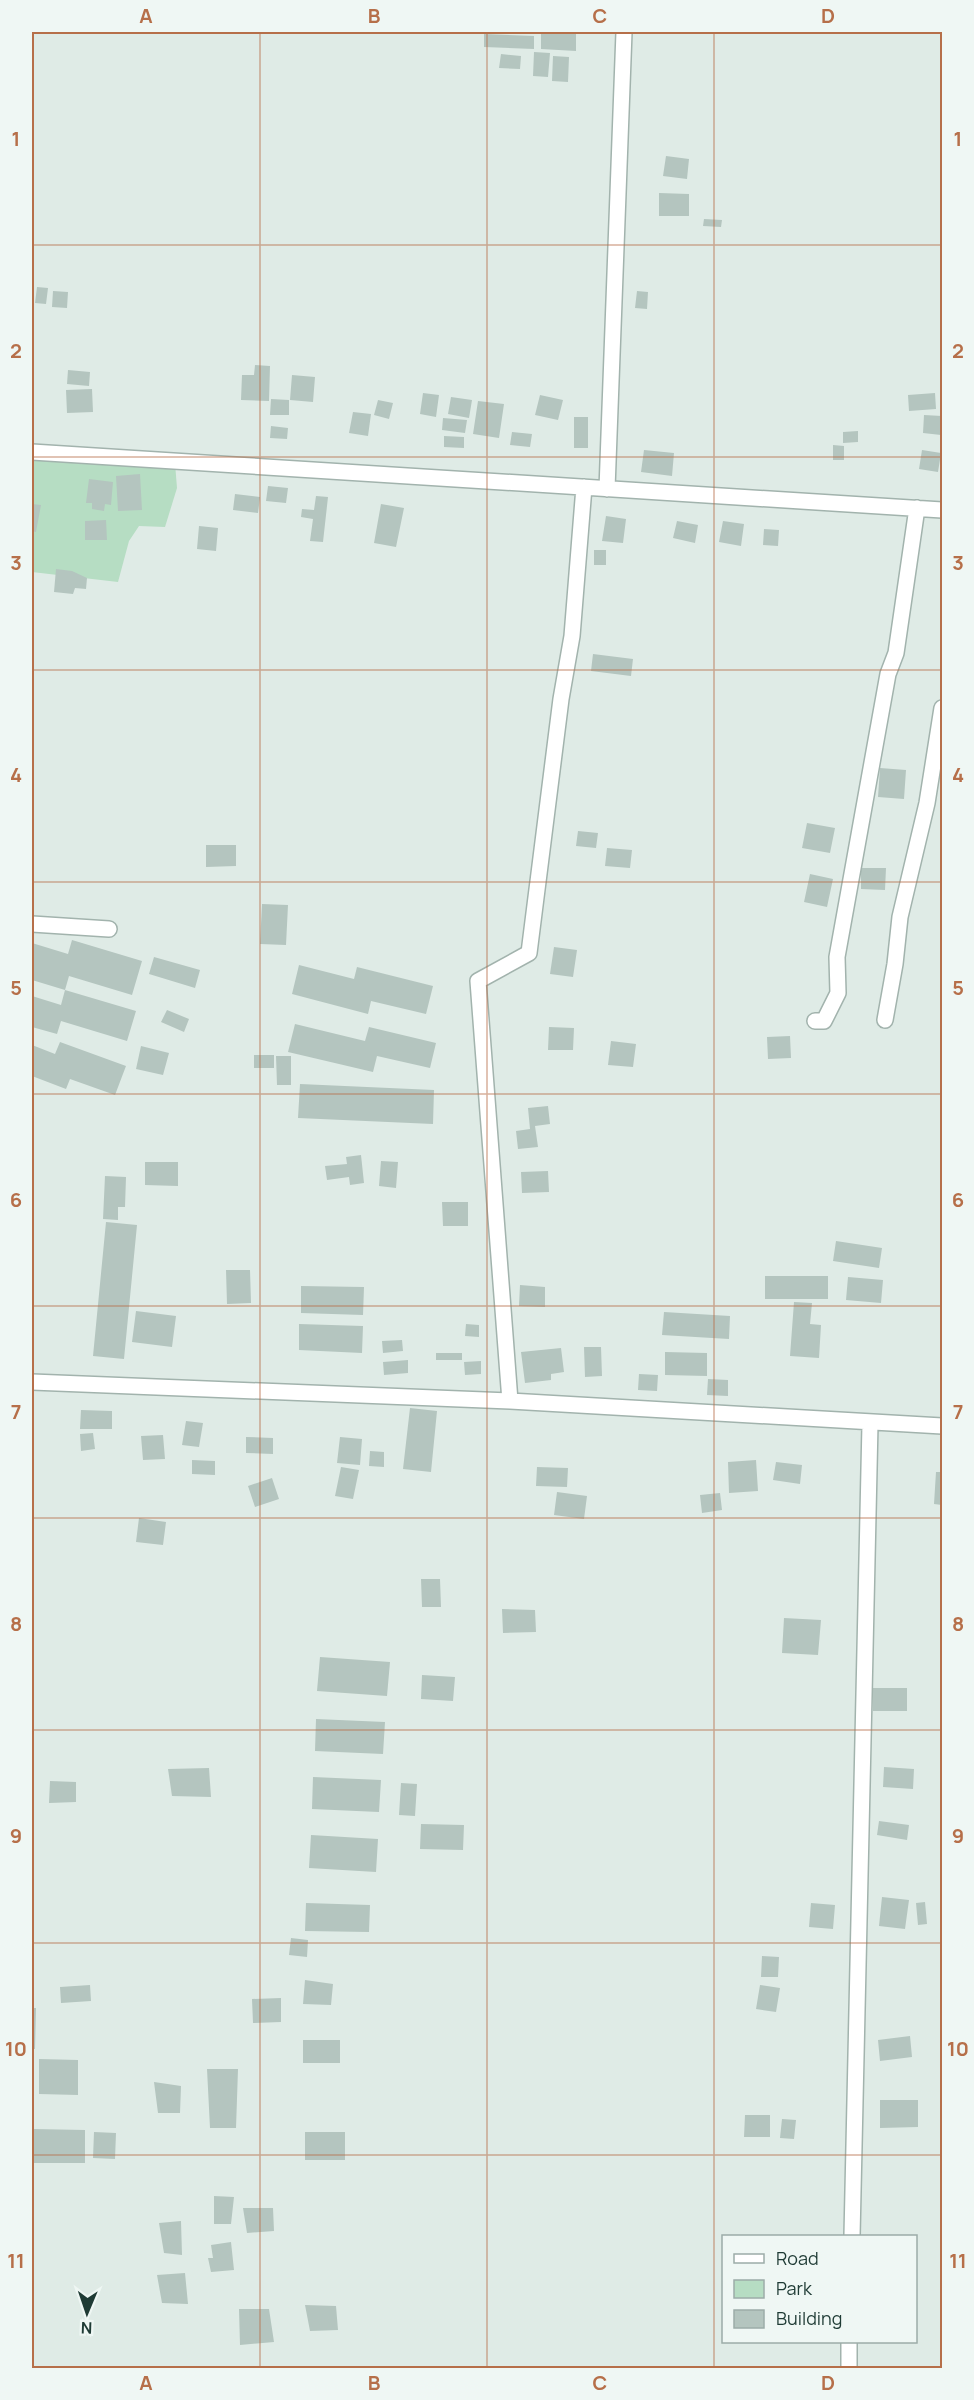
<svg xmlns="http://www.w3.org/2000/svg" width="974" height="2400" viewBox="0 0 974 2400" font-family="Manrope,sans-serif">
<style>
.green{fill:#b6ddc3}
.building{fill:#b4c5bf}
.lines{fill:none;stroke-linecap:round;stroke-linejoin:round}
.minor-casing{stroke:#a2b3ad;stroke-width:18}
.minor{stroke:#fff;stroke-width:15}
.grid{fill:none;stroke:#b66f49;stroke-width:1.5;stroke-opacity:0.55}
.neatline{fill:none;stroke:#b66f49;stroke-width:2}
.grid-label{font-size:20px;text-anchor:middle;font-weight:bold;fill:#b66f49}
</style>
<rect width="100%" height="100%" fill="#dfebe6"/>
<!-- green -->
<path class="green" d="M32 455 175 463 177 488 165 527 139 526 129 541 118 582 32 572Z"/>
<!-- building -->
<path class="building" d="M541 32H576V51L541 49Z
M484 34 534 36V49L484 47Z
M534 52 550 53 548 77 533 76Z
M501 54 521 56 520 69 499 68Z
M553 56 569 57 568 82 552 81Z
M666 156 689 159 687 179 663 176Z
M659 193 689 194V216H659Z
M704 219 722 220 721 227 703 226Z
M37 287 48 288 46 304 35 303Z
M53 291 68 292 67 308 52 307Z
M637 291 648 292 647 309 635 308Z
M255 365 270 366 269 401 241 400 242 375H254Z
M68 370 90 372 89 386 67 384Z
M292 375 315 377 313 402 290 400Z
M92 389 93 412 67 413 66 390Z
M423 393 439 395 436 417 420 414Z
M935 393 936 409 909 411 908 395Z
M540 395 563 400 558 420 535 415Z
M451 397 472 400 469 418 448 414Z
M271 399 289 400V415H270Z
M378 400 393 403 389 419 374 415Z
M478 401 504 404 499 438 473 434Z
M353 412 371 414 368 436 349 433Z
M924 415 942 416 941 435 923 433Z
M574 417H588V448H574Z
M443 418 467 420 465 433 442 430Z
M271 426 288 428 287 439 270 438Z
M858 431V442L843 443V432Z
M512 432 532 434 530 447 510 445Z
M444 436 464 437V448L444 447Z
M833 445 844 446V460H833Z
M644 450 674 453 672 476 641 472Z
M922 450 941 453 938 472 919 469Z
M140 474 142 510 118 511 116 476Z
M89 479 113 482 111 505 105 504 104 511 92 509V503H86Z
M268 486 288 488 286 503 266 501Z
M235 494 260 497 258 513 233 510Z
M316 496 328 497 323 542 310 541 313 519 301 517 302 509 314 510Z
M32 504 41 505 36 532 32 531Z
M381 504 404 508 396 547 374 543Z
M606 516 626 519 623 543 602 541Z
M106 520 107 540H85V521Z
M677 521 698 525 695 543 673 538Z
M723 521 744 524 741 546 719 542Z
M199 526 218 528 216 551 197 549Z
M764 529 779 530 778 546 763 545Z
M594 550H606V565H594Z
M56 569 72 571 87 578 86 589 75 588 73 594 54 592Z
M593 654 633 659 631 676 591 671Z
M880 768 906 770 904 799 878 797Z
M807 823 835 828 830 853 802 848Z
M578 831 598 833 596 848 576 846Z
M206 845H236V866L206 867Z
M607 848 632 850 630 868 605 866Z
M861 868H886L885 890 861 889Z
M810 874 833 879 827 907 804 902Z
M262 904 288 905 286 945 260 944Z
M72 940 142 961 132 995 69 976 65 990 32 980V943L68 954Z
M554 947 577 950 573 977 550 974Z
M154 957 200 970 195 988 149 974Z
M299 965 354 979 357 967 433 986 426 1014 371 1001 368 1014 292 994Z
M65 990 136 1011 127 1041 61 1021 57 1034 32 1027V996L61 1005Z
M167 1010 189 1019 184 1032 161 1022Z
M295 1024 365 1041 369 1027 436 1043 430 1068 377 1056 373 1072 288 1052Z
M549 1027 574 1028 573 1050H548Z
M790 1036 791 1058 768 1059 767 1037Z
M611 1041 636 1044 633 1067 608 1065Z
M60 1042 126 1066 115 1095 70 1079 66 1089 32 1076V1045L55 1054Z
M141 1046 169 1053 163 1075 136 1069Z
M254 1055H274V1068H254Z
M276 1056H291V1085H277Z
M300 1084 434 1090 433 1124 298 1118Z
M548 1106 550 1124 535 1126 538 1147 518 1149 516 1131 530 1129 528 1108Z
M361 1155 364 1183 350 1185 349 1177 327 1180 325 1166 347 1164 346 1157Z
M381 1161 398 1162 396 1188 379 1186Z
M145 1162H178V1186L145 1185Z
M548 1171 549 1192 522 1193 521 1172Z
M105 1176 126 1177 125 1207H118V1220L103 1219Z
M442 1202H468V1226H443Z
M106 1222 137 1225 124 1359 93 1356Z
M836 1241 882 1248 879 1268 833 1261Z
M226 1270H250L251 1303 227 1304Z
M765 1276H828V1299H765Z
M848 1277 883 1280 881 1303 846 1300Z
M520 1285 545 1287V1307L519 1306Z
M301 1286 364 1287 363 1315 301 1313Z
M794 1302 812 1303 810 1324 821 1325 819 1358 790 1356Z
M136 1311 176 1316 172 1347 132 1342Z
M664 1312 730 1316 729 1339 662 1335Z
M299 1324 363 1326 362 1353 299 1350Z
M466 1324 479 1325V1337L465 1336Z
M402 1340 403 1351 383 1353 382 1341Z
M584 1347H601L602 1376 585 1377Z
M561 1348 564 1372 551 1374V1380L525 1383 521 1352Z
M665 1352 707 1353V1376L665 1375Z
M436 1353H462V1360H436Z
M408 1360V1373L384 1375 383 1362Z
M481 1361V1374L465 1375 464 1362Z
M639 1374 658 1375 657 1391 638 1390Z
M708 1379 728 1380V1396L707 1395Z
M410 1408 437 1411 431 1472 403 1469Z
M81 1410 112 1411V1429H80Z
M186 1421 203 1423 199 1447 182 1445Z
M93 1433 95 1449 81 1451 80 1434Z
M163 1435 165 1459 143 1460 141 1436Z
M246 1437 273 1438V1454L246 1453Z
M340 1437 362 1439 360 1465 337 1463Z
M370 1451 384 1452V1467L369 1466Z
M192 1460 215 1461V1475L192 1474Z
M756 1460 758 1491 729 1493 728 1462Z
M776 1462 802 1465 800 1484 773 1480Z
M341 1467 359 1470 353 1499 335 1496Z
M537 1467 568 1468 567 1487 536 1486Z
M936 1472H942V1505L934 1504Z
M272 1478 279 1499 255 1507 248 1486Z
M557 1492 587 1496 584 1519 554 1515Z
M720 1493 722 1510 702 1513 700 1495Z
M139 1518 166 1522 163 1545 136 1542Z
M421 1579H440L441 1607H422Z
M502 1609 535 1610 536 1632 503 1633Z
M784 1618 821 1620 818 1655 782 1653Z
M320 1657 390 1662 387 1696 317 1691Z
M422 1675 455 1677 453 1701 421 1699Z
M873 1688H907V1711H873Z
M316 1719 385 1722 383 1754 315 1751Z
M884 1767 914 1769 913 1789 883 1787Z
M209 1768 211 1797 172 1796 168 1769Z
M313 1777 381 1780 379 1812 312 1809Z
M50 1781 76 1782V1802L49 1803Z
M401 1783 417 1784 415 1816 399 1815Z
M879 1821 909 1825 907 1840 877 1835Z
M421 1824 464 1825 463 1850 420 1849Z
M311 1835 378 1839 376 1872 309 1868Z
M882 1897 909 1900 905 1929 879 1926Z
M925 1902 927 1924 918 1925 916 1903Z
M306 1903 370 1905 369 1932 305 1931Z
M811 1903 835 1905 833 1929 809 1927Z
M291 1938 308 1940 307 1957 289 1955Z
M762 1956 779 1957 778 1977H761Z
M305 1980 333 1984 331 2005 303 2004Z
M90 1985 91 2001 61 2003 60 1987Z
M760 1985 780 1988 776 2012 756 2009Z
M281 1998V2022L253 2023 252 1999Z
M32 2008H36L35 2049H32Z
M910 2036 912 2057 880 2061 878 2040Z
M303 2040H340V2063H303Z
M39 2059 78 2060V2095L39 2094Z
M207 2069H238L236 2128H210Z
M154 2082 181 2086 180 2113H158Z
M880 2100H918V2127L880 2128Z
M745 2115H770V2137H744Z
M782 2119 796 2120 794 2139 780 2138Z
M32 2129 85 2130V2163H32Z
M94 2132 116 2133 115 2159 93 2158Z
M305 2132H345V2160H305Z
M214 2196 234 2197 231 2224H214Z
M243 2208H273L274 2231 247 2233Z
M181 2221 182 2255 164 2253 159 2223Z
M231 2242 234 2270 211 2272 208 2258H213L211 2245Z
M185 2273 188 2304 162 2303 157 2275Z
M305 2305 336 2306 338 2330 310 2331Z
M239 2309H269L274 2342 240 2345Z"/>
<g class="lines">
<!-- minor casing -->
<g class="minor-casing">
<path id="minor" d="M32 452 942 510
M607 489 624 32
M32 924 109 929
M885 1020 895 964 900 917 927 803 942 708
M815 1021H824L838 993 837 957 888 674 896 653 917 508
M32 1382 510 1401 942 1426
M510 1401 478 981 529 953 561 699 572 636 584 487
M852 2236 870 1424
M849 2368V2342"/>
</g>
<!-- minor -->
<use href="#minor" class="minor"/>
</g>
<!-- grid -->
<path class="grid" d="M260 32V2368M487 32V2368M714 32V2368M32 245H942M32 457H942M32 670H942M32 882H942M32 1094H942M32 1306H942M32 1518H942M32 1730H942M32 1943H942M32 2155H942"/>
<!-- border -->
<rect width="974" height="2400" fill="none" stroke="#eff7f4" stroke-width="66"/>
<!-- legend -->
<rect x="722" y="2235" width="195" height="108" fill="#eff7f4" stroke="#9caca8" stroke-width="1.5"/>
<rect x="734" y="2254" width="30" height="9" fill="#ffffff" stroke="#9caca8" stroke-width="1.5"/>
<text x="776" y="2265" font-size="18" fill="#1f3b35">Road</text>
<rect x="734" y="2280" width="30" height="18" fill="#b6ddc3" stroke="#9caca8" stroke-width="1.5"/>
<text x="776" y="2295" font-size="18" fill="#1f3b35">Park</text>
<rect x="734" y="2310" width="30" height="18" fill="#b4c5bf" stroke="#9caca8" stroke-width="1.5"/>
<text x="776" y="2325" font-size="18" fill="#1f3b35">Building</text>
<!-- north arrow -->
<g transform="translate(87 2313) rotate(182)" stroke="#eff7f4" stroke-width="4.5" paint-order="stroke">
<path d="M0-4.5L10 22L0 15L-10 22Z" fill="#1f3b35"/>
<text y="-9" font-size="16" font-weight="bold" text-anchor="middle" fill="#1f3b35">N</text>
</g>
<rect x="33" y="33" width="908" height="2334" class="neatline"/>
<g class="grid-label">
<text x="146" y="23">A</text>
<text x="374" y="23">B</text>
<text x="600" y="23">C</text>
<text x="828" y="23">D</text>
<text x="16" y="146">1</text>
<text x="958" y="146">1</text>
<text x="16" y="358">2</text>
<text x="958" y="358">2</text>
<text x="16" y="570">3</text>
<text x="958" y="570">3</text>
<text x="16" y="782">4</text>
<text x="958" y="782">4</text>
<text x="16" y="995">5</text>
<text x="958" y="995">5</text>
<text x="16" y="1207">6</text>
<text x="958" y="1207">6</text>
<text x="16" y="1419">7</text>
<text x="958" y="1419">7</text>
<text x="16" y="1631">8</text>
<text x="958" y="1631">8</text>
<text x="16" y="1843">9</text>
<text x="958" y="1843">9</text>
<text x="16" y="2056">10</text>
<text x="958" y="2056">10</text>
<text x="16" y="2268">11</text>
<text x="958" y="2268">11</text>
<text x="146" y="2390">A</text>
<text x="374" y="2390">B</text>
<text x="600" y="2390">C</text>
<text x="828" y="2390">D</text>
</g>
</svg>
